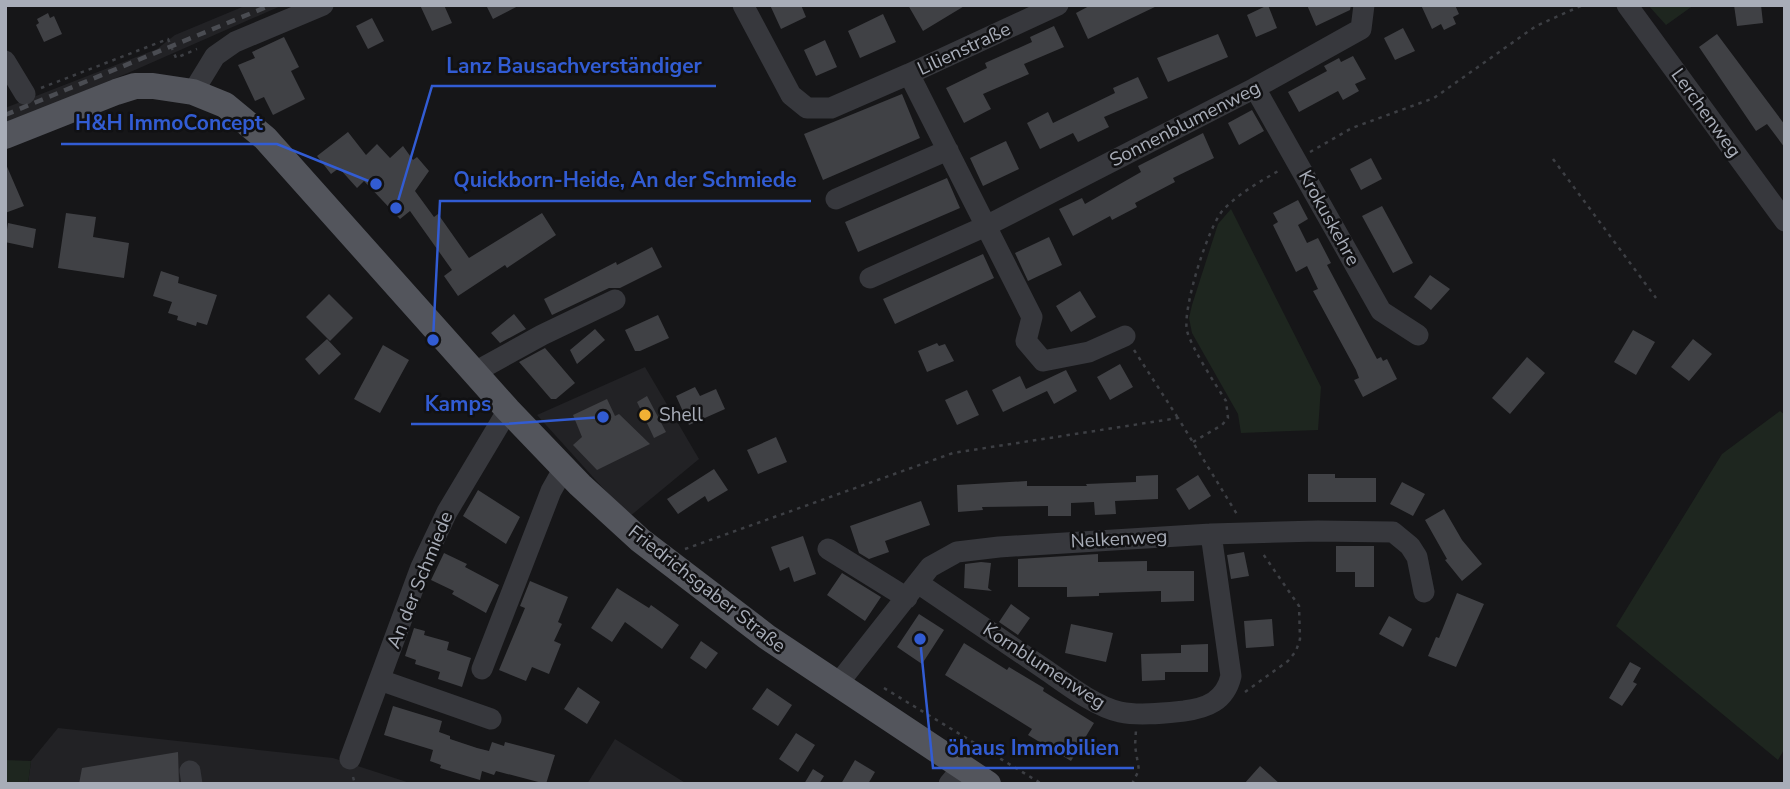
<svg xmlns="http://www.w3.org/2000/svg" width="1790" height="789" viewBox="0 0 1790 789" font-family="'Nunito Sans',sans-serif">
<style>
.built{fill:#222225}
.green{fill:#1e261f}
.building{fill:#404145}
.lines{fill:none;stroke-linecap:round;stroke-linejoin:round}
.path{stroke:#3d3f44;stroke-width:2.5;stroke-dasharray:3.5 5;stroke-linecap:butt}
.minor{stroke:#37383d;stroke-width:21}
.major{stroke:#53555c;stroke-width:26}
.rail{stroke:#4a4c52;stroke-width:4.5;stroke-dasharray:9 7;stroke-linecap:butt}
.poi-dot{fill:#f2b134;stroke:#111113;stroke-width:2.5}
.labels{text-anchor:middle;dominant-baseline:central;stroke-width:5;stroke-linejoin:round;paint-order:stroke}
.street-label{font-size:19px;fill:#a8adb8;stroke:#111113}
.poi-label{font-size:19px;fill:#a8adb8;stroke:#111113;text-anchor:start}
.leader{fill:none;stroke:#325cd3;stroke-width:2.5}
.callout-dot{fill:#325cd3;stroke:#111113;stroke-width:2.5}
.callout-label{font-size:21px;text-anchor:middle;font-weight:bold;fill:#325cd3;stroke:#111113;stroke-width:5;stroke-linejoin:round;paint-order:stroke}
</style>
<rect width="100%" height="100%" fill="#161618"/>
<!-- built -->
<path class="built" d="M247 5H283L128 73 5 124V108L157 49 175 35Z
M645 367 699 459 629 517 537 415Z
M58 728 333 758 413 784H28L31 761Z
M615 739 687 784H587Z"/>
<!-- green -->
<path class="green" d="M1648 5H1694L1666 25Z
M1231 209 1321 387 1318 430 1241 433 1238 414 1192 333 1189 318 1192 305 1218 224Z
M1780 411 1785 415V748L1778 760 1616 626 1722 454Z
M5 760 31 761 28 784H5Z"/>
<!-- building -->
<path class="building" d="M420 5H444L452 23 432 31Z
M486 5H520L493 19Z
M770 5H801L806 17 781 29Z
M908 5H966L923 31Z
M1091 5H1159L1088 39 1076 13Z
M1268 5 1277 28 1256 37 1247 15Z
M1307 5H1351L1350 10 1316 26Z
M1421 5H1455L1459 14 1453 17 1456 24 1444 30 1441 24 1432 29Z
M1734 5H1761L1763 23 1737 26Z
M48 13 50 18 54 16 62 34 44 42 36 25 39 23 37 19Z
M883 14 896 42 860 58 848 31Z
M372 18 384 41 368 49 356 26Z
M1054 26 1064 47 1024 64 1029 74 983 94 991 109 964 123 946 88 987 68 985 63 1032 42 1030 37Z
M1403 28 1415 51 1395 60 1384 38Z
M1218 34 1228 57 1168 82 1157 58Z
M1717 34 1785 125V148L1767 124 1756 131 1699 47Z
M284 37 299 67 291 71 305 99 273 115 264 97 255 101 238 65 255 58 252 52Z
M825 40 837 67 816 76 804 50Z
M1353 56 1366 79 1355 84 1359 91 1343 100 1338 91 1299 112 1288 92 1327 71 1324 66 1339 58 1341 62Z
M1138 77 1148 98 1104 117 1109 127 1078 142 1073 133 1040 149 1027 123 1048 112 1053 123 1115 93 1113 88Z
M902 94 920 138 823 180 804 134Z
M1252 110 1264 131 1239 145 1228 123Z
M348 132 366 155 377 144 390 158 403 146 413 160 417 157 429 171 415 191 434 217 438 214 469 258 542 213 556 235 507 268 505 265 458 296 444 276 452 270 410 211 400 219 364 181 357 188 339 168 331 174 317 156Z
M1203 133 1214 158 1173 178 1175 182 1135 203 1137 207 1112 220 1110 216 1073 236 1059 209 1082 198 1085 204 1141 172 1138 166Z
M1006 141 1019 169 983 186 970 158Z
M1371 158 1382 179 1361 190 1350 169Z
M5 162 24 206 5 213Z
M947 178 960 208 858 252 845 222Z
M1298 200 1308 219 1298 225 1307 243 1318 238 1331 263 1327 265 1377 359 1381 357 1383 361 1387 359 1397 379 1363 397 1354 380 1359 378 1356 370 1313 291 1318 289 1307 266 1296 272 1273 225 1278 222 1273 213Z
M1382 206 1413 263 1393 273 1362 216Z
M66 213 96 217 93 237 129 243 124 278 58 268Z
M8 223 36 229 33 248 5 242Z
M1049 237 1062 265 1028 281 1015 253Z
M652 247 662 267 620 288H609L552 315 544 299 616 262 617 265Z
M983 254 994 278 895 324 883 299Z
M161 271 179 277 178 283 217 295 207 325 197 322 196 326 177 320 178 316 168 313 172 302 153 296Z
M1430 275 1450 289 1431 310 1414 297Z
M1080 291 1096 317 1071 332 1056 306Z
M329 294 353 318 330 341 306 317Z
M514 314 526 329 500 343 491 333Z
M658 315 669 338 640 351H635L625 330Z
M595 329 605 340 577 364 570 350Z
M1633 330 1655 342 1636 375 1614 362Z
M327 339 341 354 319 375 305 359Z
M1693 339 1712 354 1689 381 1671 367Z
M937 343 939 346 945 344 954 361 927 372 918 351Z
M383 345 409 360 380 413 354 399Z
M545 348 575 383 556 399H551L519 362Z
M1527 357 1545 373 1510 414 1492 398Z
M1120 364 1133 387 1110 400 1097 377Z
M1066 370 1077 391 1054 404 1047 391 1003 412 992 390 1020 376 1026 389Z
M695 387 700 396 716 389 725 409 689 425 676 396Z
M967 390 979 415 957 425 945 400Z
M647 396 666 432 654 438 637 402Z
M607 399 615 416 619 414 650 444 597 470 573 445 582 437 573 415Z
M776 437 787 462 758 474 747 450Z
M714 469 728 490 708 502 705 496 678 514 667 499Z
M1308 474H1335V478H1376V502H1308Z
M1158 475V499L1115 501 1116 514 1095 515 1094 502 1071 503V516H1048V506L982 507 983 510 958 512 957 485 1027 481V486H1087L1086 484 1136 482V476Z
M1198 475 1211 496 1189 510 1176 489Z
M1402 482 1425 494 1413 516 1390 504Z
M478 490 520 517 506 544 463 516Z
M921 501 930 525 885 541 889 552 869 559 859 553 850 526Z
M1444 509 1462 540 1482 564 1462 581 1445 560 1447 559 1425 520Z
M803 536 816 574 794 582 789 567 780 571 771 547Z
M1336 546H1374V587H1355V572H1336Z
M1244 552 1249 576 1231 579 1227 555Z
M444 553 467 564 465 567 499 585 486 613 452 594 454 591 431 580Z
M1098 554V562L1147 561V571H1194V601L1161 602V591L1099 593V596L1067 597V587H1018V559Z
M981 562 991 563 988 588 992 591 964 588 965 564Z
M842 573 881 597 865 621 827 595Z
M530 581 568 597 558 622 562 624 554 641 561 644 549 674 532 667 526 681 499 670 525 608 520 606Z
M617 588 649 608 651 605 679 625 662 649 625 622 612 642 591 628Z
M1457 593 1484 604 1456 667 1428 656 1436 637 1439 638Z
M1011 604 1030 618 1018 635 999 622Z
M919 614 944 630 922 664 897 647Z
M1389 616 1412 629 1403 647 1379 634Z
M1272 619 1274 646 1246 648 1244 621Z
M1071 624 1113 633 1106 662 1065 653Z
M414 628 425 631 424 635 449 642 447 650 471 658 462 687 438 679 440 672 415 664 416 660 405 656Z
M701 641 718 653 706 669 690 658Z
M964 643 1007 670 1009 667 1044 688 1043 691 1094 723 1071 761 1028 735 1032 729 945 675Z
M1208 644V672H1165V680L1142 681 1141 654 1181 653V645Z
M1630 662 1641 668 1633 682 1637 684 1622 706 1609 698Z
M578 687 600 702 587 724 564 709Z
M767 688 792 705 778 726 752 709Z
M393 706 442 721 439 732 450 736V739L477 748 489 751 492 742 504 746 505 742 555 755 546 784 496 771 494 775 482 771 480 780 440 768 441 765 430 761 433 750 384 735Z
M796 733 815 745 798 772 779 759Z
M178 752 179 784H79L82 768Z
M855 760 875 772 868 784H841Z
M1260 766 1280 784H1244Z
M813 769 824 776 819 784H804Z"/>
<g class="lines">
<!-- path -->
<path class="path" d="M41 88 168 39 176 58 197 49
M1310 152 1352 128 1434 98 1536 26 1583 5
M1553 159 1656 298
M1134 350 1178 418
M1193 442 1222 425 1228 418 1226 401C1216 385 1192 349 1187 331 1182 309 1208 227 1223 210 1239 193 1261 181 1280 170
M685 549 953 453 1178 418 1238 516
M884 688 1042 784
M1245 692 1288 661 1296 651 1300 639 1299 606 1261 551
M353 777 355 784
M1132 784 1139 770 1135 746 1136 730"/>
<!-- minor -->
<path class="minor" d="M743 5 791 95 807 108H831L909 74 1032 317 1026 341 1043 361 1089 352 1125 336
M1627 5 1785 221
M5 61 25 94
M909 74 1058 5
M1255 88 1381 311 1418 335
M193 92 215 56 235 42 323 5
M836 199 948 150
M870 278 986 226 1255 88 1361 29 1364 5
M475 372 542 335 615 300
M828 549 907 598
M918 583C961 612 1003 641 1046 670 1066 684 1096 707 1120 712 1139 716 1164 713 1184 711 1207 708 1225 701 1231 676L1211 534
M482 669 551 491 564 468
M380 680 491 719
M837 685 930 567 957 552 999 547 1211 534 1318 531 1393 532 1410 546 1417 557 1424 592
M350 759 421 567 447 512 508 410
M190 771 192 784
M949 784 963 767"/>
<!-- major -->
<path class="major" d="M5 136 116 92 135 86H153L193 92 225 105 265 138 508 410 580 485 640 540 767 637 988 784"/>
<!-- rail -->
<path class="rail" d="M5 115 271 5"/>
</g>
<!-- markers -->
<circle class="poi-dot" cx="645" cy="415" r="7"/>
<g class="labels">
<!-- street labels -->
<g class="street-label">
<text transform="translate(964 49) rotate(-25)">Lilienstraße</text>
<text transform="translate(1706 113) rotate(54)">Lerchenweg</text>
<text transform="translate(1185 124) rotate(-27)">Sonnenblumenweg</text>
<text transform="translate(1329 218) rotate(61)">Krokuskehre</text>
<text transform="translate(1119 539) rotate(-3)">Nelkenweg</text>
<text transform="translate(420 580) rotate(-68)">An der Schmiede</text>
<text transform="translate(707 589) rotate(38)">Friedrichsgaber Straße</text>
<text transform="translate(1044 666) rotate(33)">Kornblumenweg</text>
</g>
<!-- poi labels -->
<g class="poi-label">
<text x="659" y="415">Shell</text>
</g>
</g>
<!-- callouts -->
<path class="leader" d="M396 208L432 86H716M376 184L277 144H61M433 340L440 201H811M603 417L506 424H411M920 639L933 768H1134"/>
<g class="callout-dot">
<circle cx="396" cy="208" r="7"/>
<circle cx="376" cy="184" r="7"/>
<circle cx="433" cy="340" r="7"/>
<circle cx="603" cy="417" r="7"/>
<circle cx="920" cy="639" r="7"/>
</g>
<g class="callout-label">
<text x="574" y="73">Lanz Bausachverständiger</text>
<text x="169" y="130">H&amp;H ImmoConcept</text>
<text x="625" y="187">Quickborn-Heide, An der Schmiede</text>
<text x="458" y="411">Kamps</text>
<text x="1033" y="755">öhaus Immobilien</text>
</g>
<!-- border -->
<rect width="1790" height="789" fill="none" stroke="#a8adb8" stroke-width="14"/>
</svg>
